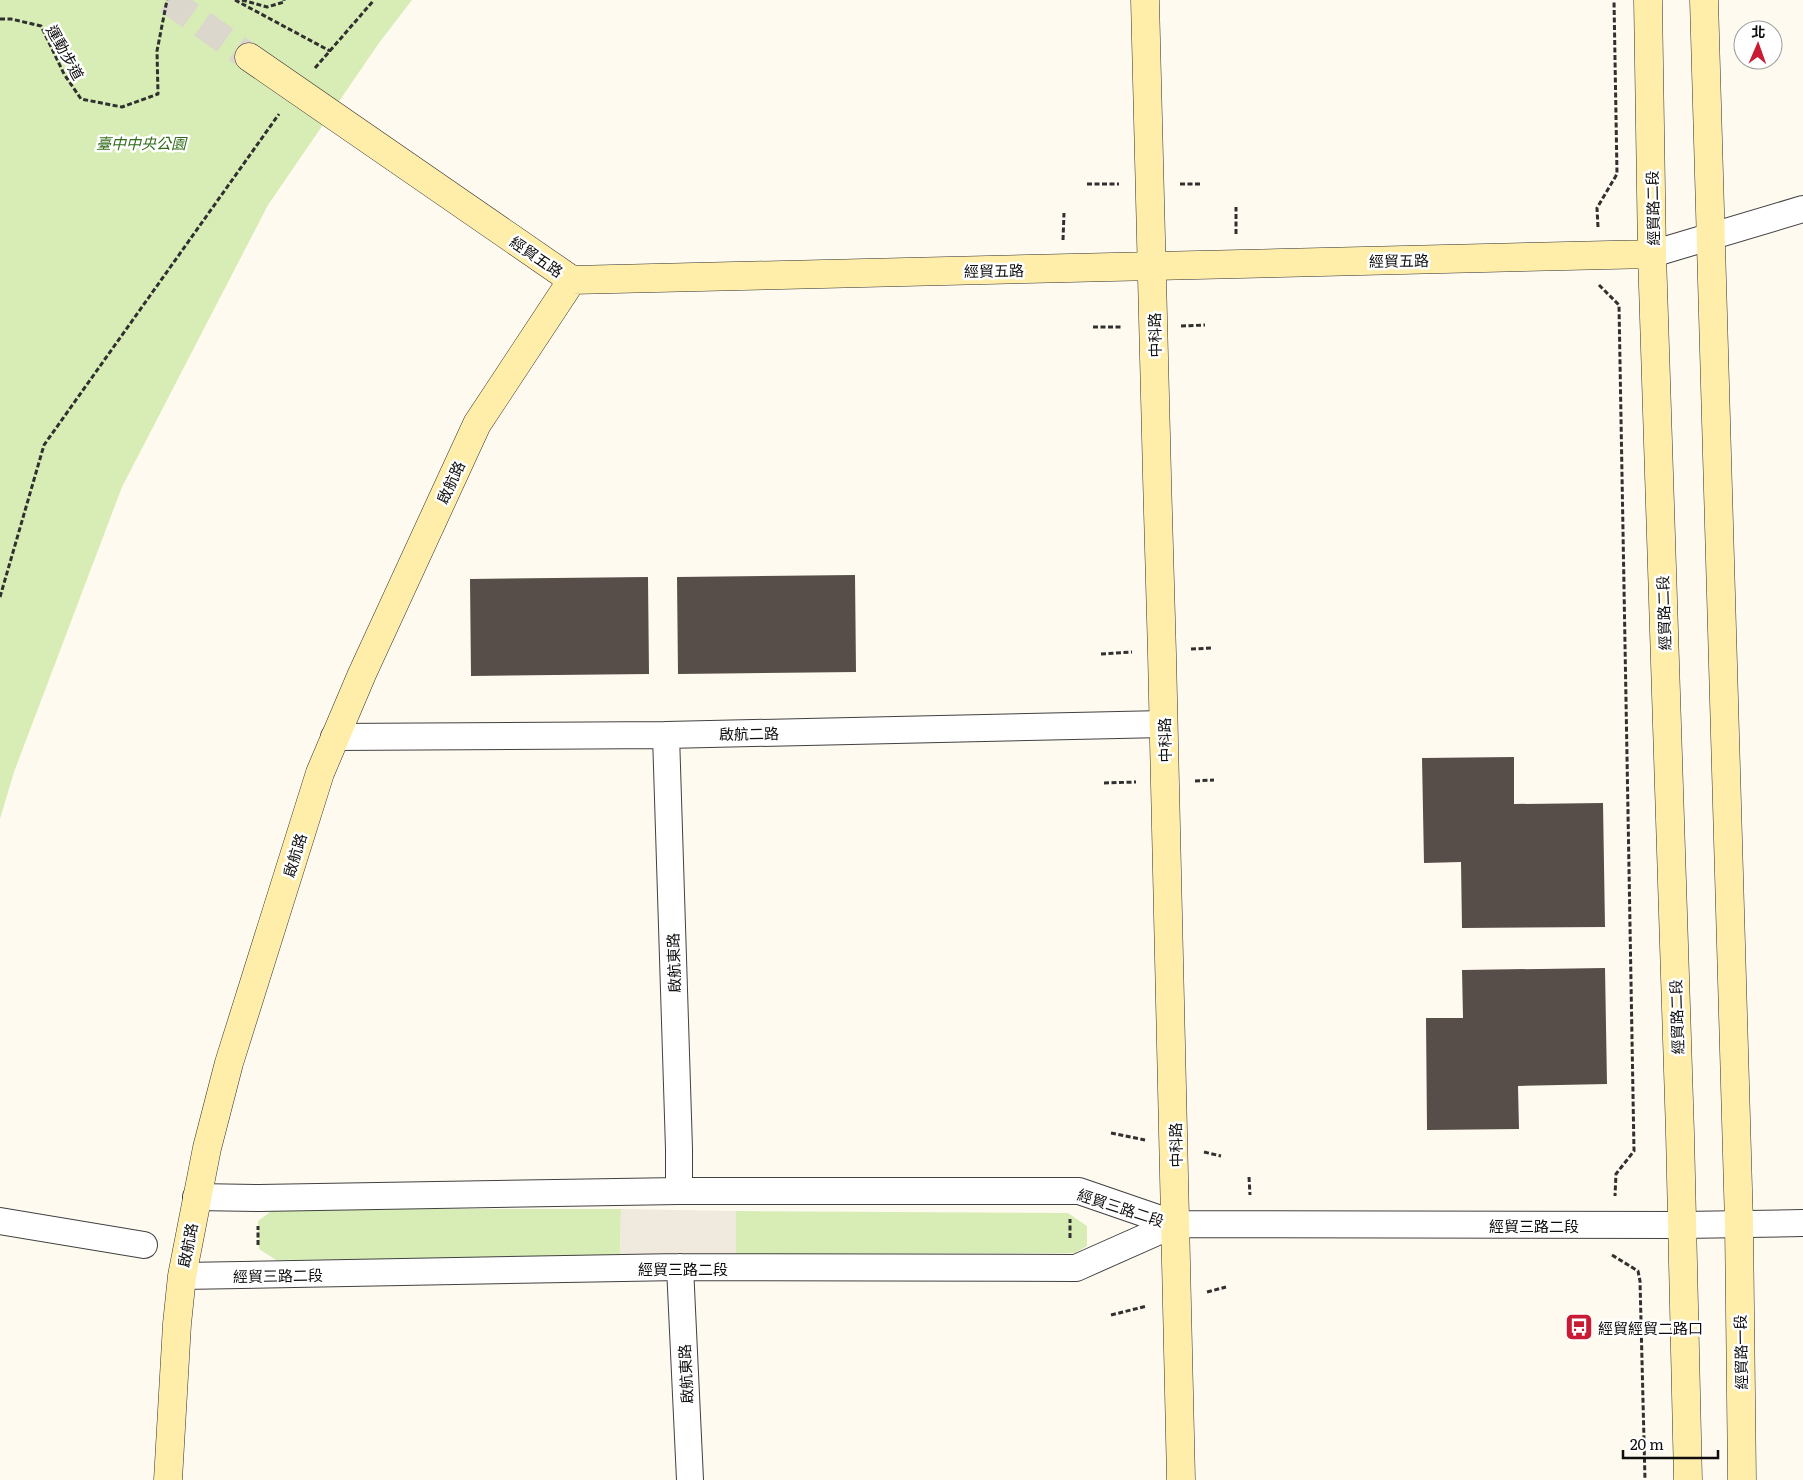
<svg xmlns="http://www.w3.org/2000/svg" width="1803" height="1480" viewBox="0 0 1803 1480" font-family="Literata,'Noto Sans TC',serif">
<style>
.green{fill:#d7edb5}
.plaza{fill:#f0e9dd}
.building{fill:#574d49}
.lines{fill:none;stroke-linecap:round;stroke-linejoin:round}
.secondary-tunnel{stroke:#dbd7cd;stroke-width:28;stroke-dasharray:28 14;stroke-linecap:butt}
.street-casing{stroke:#414141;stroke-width:28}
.secondary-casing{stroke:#303030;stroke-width:29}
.path{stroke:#303030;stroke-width:3;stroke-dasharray:5 2.5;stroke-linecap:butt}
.street{stroke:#fff;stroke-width:26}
.secondary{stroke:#ffedaa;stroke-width:28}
.labels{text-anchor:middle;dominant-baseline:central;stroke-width:5;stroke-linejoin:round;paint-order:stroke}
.street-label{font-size:15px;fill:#0e0e0e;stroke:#fff}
.park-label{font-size:15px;font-style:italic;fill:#326b19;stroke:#fff}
.poi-label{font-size:15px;fill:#0e0e0e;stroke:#fff;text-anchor:start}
</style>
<rect width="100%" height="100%" fill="#fffaef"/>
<!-- green -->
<path class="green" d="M0 0H412L379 43 268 205 122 487 14 772 0 819Z
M274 1209H621L620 1257 276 1260 259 1249 258 1221Z
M736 1211 1068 1213 1087 1226V1246L1075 1253 736 1254Z"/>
<!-- plaza -->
<path class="plaza" d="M621 1209 736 1211V1254L620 1257Z"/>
<!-- building -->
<path class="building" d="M855 575 856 672 678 674 677 577Z
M648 577 649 674 471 676 470 579Z
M1514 757V804L1603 803 1605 927 1462 928 1461 862 1424 863 1422 758Z
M1605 968 1607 1084 1518 1086 1519 1129 1427 1130 1426 1018H1463L1462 970Z"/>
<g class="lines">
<!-- secondary-tunnel -->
<path class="secondary-tunnel" d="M168 0 249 57"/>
<!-- street casing -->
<g class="street-casing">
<path id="street" d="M1652 254 1803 209
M666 735 679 1149V1191
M334 737 666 735 1164 724
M196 1197 259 1198 679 1191H1079L1175 1224 1682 1225 1803 1223
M0 1221 144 1245
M680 1267 690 1480
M182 1276 680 1267 1076 1268 1175 1224"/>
</g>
<!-- secondary casing -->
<g class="secondary-casing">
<path id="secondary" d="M1145 0C1149 218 1156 436 1162 654 1170 930 1175 1205 1181 1480
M1648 0 1652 254 1680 1133 1688 1480
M1704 0 1739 1224 1742 1480
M249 57 572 280 1652 254
M168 1480 177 1324 182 1276 207 1148 229 1063 320 773 362 674 477 424 572 280"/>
</g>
<!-- path -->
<path class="path" d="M235 0 330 51
M242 0 267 7 284 2V0
M0 19H11L41 26 64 74 81 99 122 107 158 94 157 51 167 0
M315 68 374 0
M1087 184H1119
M1180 184H1202
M1598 227 1597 208 1617 174 1614 0
M1236 234V207
M1063 240 1064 213
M1599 285 1619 305 1634 1151 1616 1174 1615 1196
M1181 326 1205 325
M1093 327H1122
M0 597 44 445 279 114
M1191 649 1212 648
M1101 654 1132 652
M1195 781 1214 780
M1104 783 1136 782
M1111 1133 1145 1140
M1204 1152 1221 1156
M1249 1177 1250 1195
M1070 1238V1219
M258 1245V1226
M1612 1255 1638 1271 1640 1281 1645 1480
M1207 1292 1226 1287
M1111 1315 1147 1306"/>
<!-- street -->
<use href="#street" class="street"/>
<!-- secondary -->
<use href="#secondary" class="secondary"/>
</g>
<!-- icons -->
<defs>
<g id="bus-square" transform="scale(1.4375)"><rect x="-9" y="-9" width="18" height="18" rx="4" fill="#c91b34" stroke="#fff"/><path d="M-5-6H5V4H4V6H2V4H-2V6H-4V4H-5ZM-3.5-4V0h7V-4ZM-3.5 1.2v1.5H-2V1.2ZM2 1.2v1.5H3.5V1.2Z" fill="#fff"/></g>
</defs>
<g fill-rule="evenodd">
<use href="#bus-square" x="1579" y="1327"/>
</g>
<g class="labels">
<!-- street labels -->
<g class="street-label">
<text transform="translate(66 52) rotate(61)">運動步道</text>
<text transform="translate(1652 208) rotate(-91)">經貿路二段</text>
<text transform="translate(537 256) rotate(34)">經貿五路</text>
<text transform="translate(1399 260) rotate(-1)">經貿五路</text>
<text transform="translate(994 270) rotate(-1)">經貿五路</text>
<text transform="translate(1154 335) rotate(-91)">中科路</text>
<text transform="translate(450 482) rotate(-65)">啟航路</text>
<text transform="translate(1663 613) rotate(-92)">經貿路二段</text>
<text transform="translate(749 733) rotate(-1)">啟航二路</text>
<text transform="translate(1164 740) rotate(-91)">中科路</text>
<text transform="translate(294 855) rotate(-73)">啟航路</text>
<text transform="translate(673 963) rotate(-92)">啟航東路</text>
<text transform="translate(1676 1017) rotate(-92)">經貿路二段</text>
<text transform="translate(1175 1145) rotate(-91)">中科路</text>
<text transform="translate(1121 1207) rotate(18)">經貿三路二段</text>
<text x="1534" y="1225">經貿三路二段</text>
<text transform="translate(187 1245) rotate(-79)">啟航路</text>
<text x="683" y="1268">經貿三路二段</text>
<text transform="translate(278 1275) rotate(-1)">經貿三路二段</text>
<text transform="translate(1740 1352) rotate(-91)">經貿路一段</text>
<text transform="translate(685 1374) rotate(-93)">啟航東路</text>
</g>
<!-- park labels -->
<g class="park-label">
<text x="141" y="142">臺中中央公園</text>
</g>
<!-- poi labels -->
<g class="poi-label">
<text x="1598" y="1327">經貿經貿二路口</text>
</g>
</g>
<!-- north arrow -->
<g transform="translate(1758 45) rotate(2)"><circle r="24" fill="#ffffff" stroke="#9f9f9f"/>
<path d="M0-4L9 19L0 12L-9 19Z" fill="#c91b34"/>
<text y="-8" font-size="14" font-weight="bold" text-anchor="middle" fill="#0e0e0e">北</text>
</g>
<!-- scale -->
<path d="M1623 1450v8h95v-8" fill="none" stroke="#0e0e0e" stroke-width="2.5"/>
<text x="1630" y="1450" font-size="15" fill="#0e0e0e" stroke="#ffffff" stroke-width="4" paint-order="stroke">20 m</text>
</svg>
